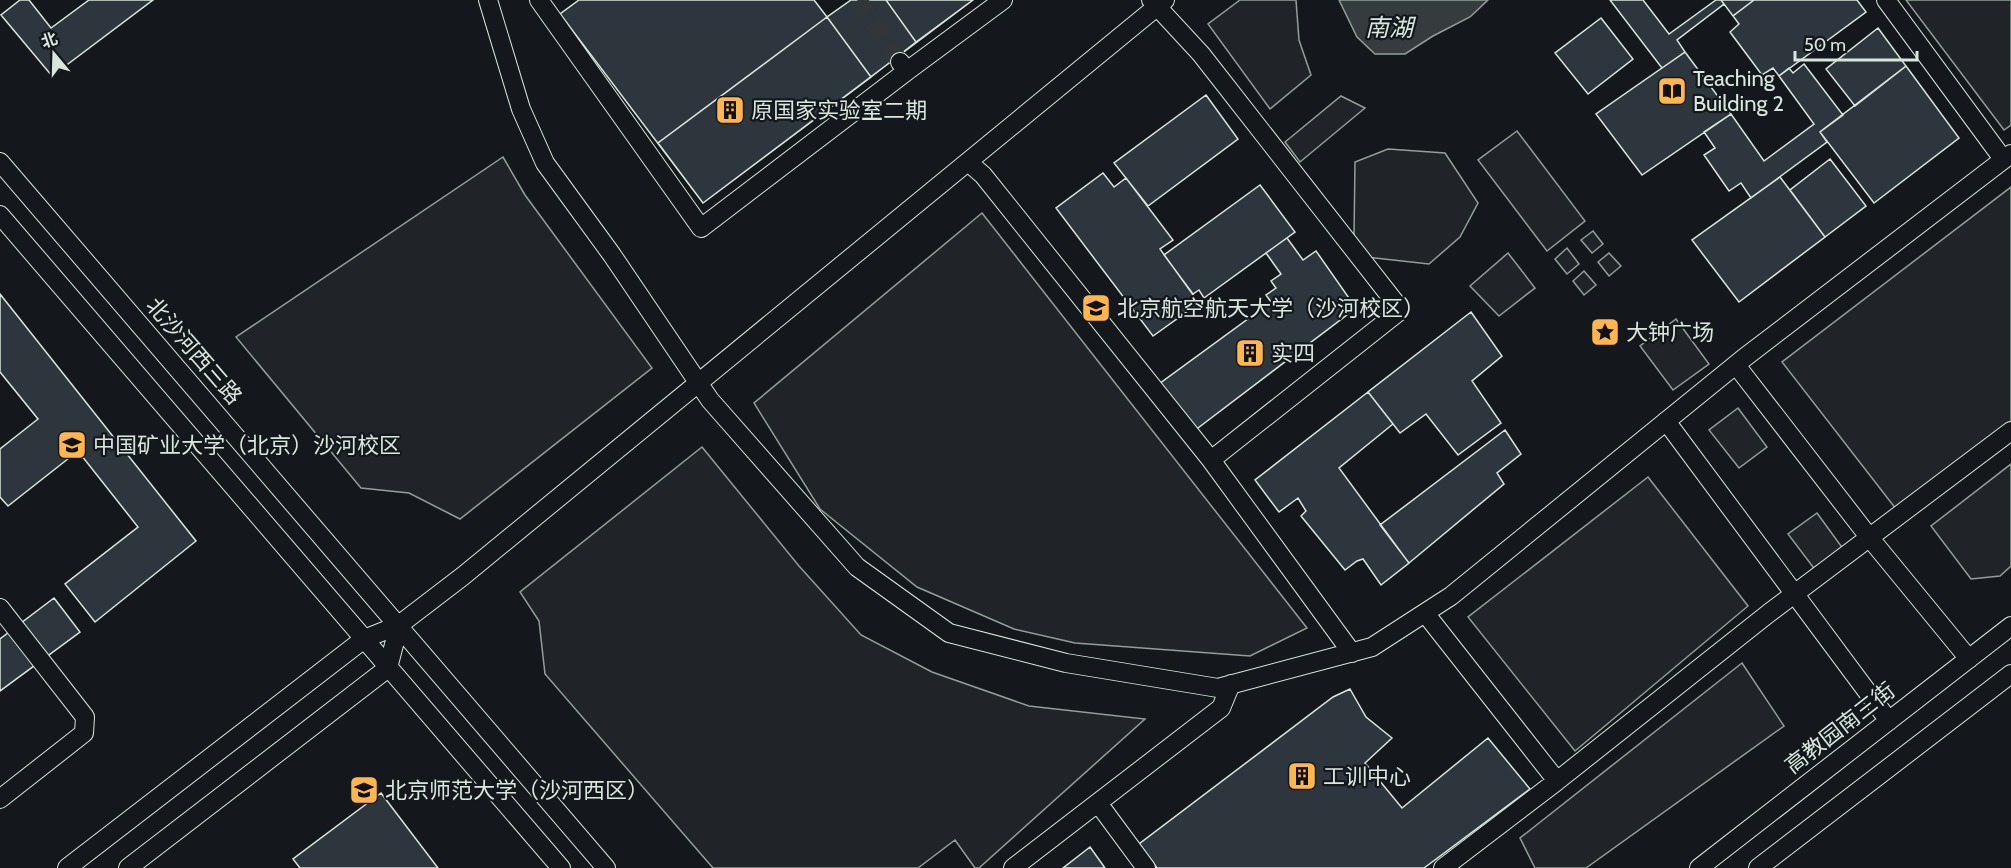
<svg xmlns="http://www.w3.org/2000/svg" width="2011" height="868" viewBox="0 0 2011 868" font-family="Cabin,'Noto Sans SC',sans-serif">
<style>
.green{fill:#202428;stroke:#939e99;stroke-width:1.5}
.water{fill:#363b3e;stroke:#939e99;stroke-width:1.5}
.building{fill:#2c363c;stroke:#d8e6dc;stroke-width:1.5}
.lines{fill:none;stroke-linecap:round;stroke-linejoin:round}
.minor-tunnel{stroke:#313739;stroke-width:18;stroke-dasharray:18 9;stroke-linecap:butt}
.minor-casing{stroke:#d8e6dc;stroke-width:20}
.minor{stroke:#14181c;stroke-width:18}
.labels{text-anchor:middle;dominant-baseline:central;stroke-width:4.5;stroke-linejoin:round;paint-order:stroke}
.poi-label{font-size:22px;fill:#d8e6dc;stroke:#14181c;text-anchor:start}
.street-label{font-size:22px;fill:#d8e6dc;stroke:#14181c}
.water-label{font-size:24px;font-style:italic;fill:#d8e6dc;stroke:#14181c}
</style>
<rect width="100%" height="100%" fill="#14181c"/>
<!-- green -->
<path class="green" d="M1240 0H1296L1299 40 1311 75 1270 109 1208 24Z
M1906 0H2011V125L2004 130Z
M1341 96 1365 108 1300 162 1285 142Z
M1517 131 1585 221 1547 251 1478 160Z
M1388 149 1445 153 1478 203 1460 237 1429 264 1366 257 1354 236 1355 162Z
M503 157 525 195 652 368 460 519 409 493 361 488 236 337Z
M2011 187V421L1896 509 1782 362Z
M982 213 1307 628 1250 656 1075 643 1014 629 917 587 820 509 754 403Z
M1593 231 1603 244 1592 253 1581 240Z
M1567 248 1579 264 1567 274 1555 259Z
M1508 253 1535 288 1499 316 1470 286Z
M1609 253 1621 266 1609 276 1598 262Z
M1584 271 1596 285 1584 295 1573 281Z
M1676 319 1709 364 1673 390 1640 346Z
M1738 408 1767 447 1739 468 1709 430Z
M702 447 799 566 861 635 932 672 1029 706 1145 719 979 868H975L955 840 918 868H713L545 674 539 621 520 592Z
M2011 464V566L2000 576 1971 579 1931 526Z
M1648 477 1748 606 1575 751 1468 617Z
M1817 513 1844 550 1816 571 1788 534Z
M1742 663 1784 726 1586 868H1535L1520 838Z"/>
<!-- water -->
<path class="water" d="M1339 0H1488L1470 17 1433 36 1405 54H1375L1357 37Z"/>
<!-- building -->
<path class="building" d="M20 0H29L51 28 89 0H153L52 76 1 15Z
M579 0H814L827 17 851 0H973L703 203 560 14Z
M851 0H886L916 42 871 77 827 17Z
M886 0H973L916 42Z
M1610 0H1643L1669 34 1716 0H1721L1724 4 1677 40 1685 52 1662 68Z
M1721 0H1754L1733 16Z
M1754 0H1857L1866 12 1779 76 1773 68 1762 75 1730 32 1739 24 1733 16Z
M827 17 871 77 703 203 658 143Z
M1601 18 1633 59 1588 94 1555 53Z
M1878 28 1906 66 1855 106 1826 69Z
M1685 52 1731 114 1642 175 1596 114Z
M1804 64 1843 115 1820 132 1827 142 1751 198 1741 183 1729 191 1704 155 1715 148 1704 132 1731 114 1764 161 1814 124 1779 76 1789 68 1793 73Z
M1906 66 1959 138 1874 203 1820 132Z
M1206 95 1238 139 1148 206 1114 163Z
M1830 159 1866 206 1825 237 1790 190Z
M1103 173 1114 187 1126 178 1173 240 1160 249 1199 303 1153 336 1056 208Z
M1780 177 1825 237 1739 302 1692 240Z
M1260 185 1295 232 1204 298 1199 290 1193 294 1164 255Z
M1287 238 1303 260 1316 251 1356 308 1194 431 1159 384 1271 302 1266 295 1276 288 1271 281 1281 274 1266 253Z
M0 294 196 541 95 622 65 584 138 527 78 451 8 506 0 497V449L38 419 0 372Z
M1471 312 1502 356 1472 381 1501 423 1458 455 1426 414 1400 433 1368 392Z
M1368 392 1393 424 1339 468 1409 563 1381 585 1363 559 1357 561 1345 570 1301 516 1306 511 1298 498 1279 512 1255 480Z
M1505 430 1521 454 1497 473 1504 484 1409 563 1380 525Z
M54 598 80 632 0 691V639Z
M1350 689 1366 717 1392 738 1365 763 1402 808 1488 738 1530 789 1424 868H1157L1139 844 1333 697Z
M381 793 438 868H300L293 859Z
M1090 847 1105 868H1063Z"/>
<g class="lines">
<!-- minor-tunnel -->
<path class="minor-tunnel" d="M858 0 900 62"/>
<!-- minor casing -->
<g class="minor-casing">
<path id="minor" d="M488 0 521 109 545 163 612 255 710 400 857 567 949 633 1066 663 1218 688 1372 647 1451 596 1744 358 2011 154
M539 0 701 228 907 71 900 62
M1151 0 1201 54 1401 310 1211 460
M1886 0 2003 159
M907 71 1003 0
M0 162 606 868
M968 162 983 175 1211 460 1352 653
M0 215 561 868
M1736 365 1869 537 1969 659
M1666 421 1889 721
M0 608 85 717 84 733 0 799
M1425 613 1557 781 1769 613 2011 431
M1098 803 1146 868
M67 868 364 639 399 625 463 576 1165 0
M128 868 388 668 399 625
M1013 868 1221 708 1231 684
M1443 868 1557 781
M1699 868 2011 626
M1758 868 2011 674"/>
</g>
<!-- minor -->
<use href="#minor" class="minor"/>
</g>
<!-- icons -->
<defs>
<g id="library-square" transform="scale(1.5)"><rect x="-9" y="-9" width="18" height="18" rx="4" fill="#ffb74d" stroke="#14181c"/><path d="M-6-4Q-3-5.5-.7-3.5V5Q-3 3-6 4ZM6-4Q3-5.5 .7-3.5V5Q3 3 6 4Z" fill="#111"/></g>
<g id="building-square" transform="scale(1.5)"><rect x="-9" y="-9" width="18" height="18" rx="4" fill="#ffb74d" stroke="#14181c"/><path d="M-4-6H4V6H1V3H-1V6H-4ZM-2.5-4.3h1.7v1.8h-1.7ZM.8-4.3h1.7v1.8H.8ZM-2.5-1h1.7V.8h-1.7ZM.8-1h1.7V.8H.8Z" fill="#111"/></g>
<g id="university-square" transform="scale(1.5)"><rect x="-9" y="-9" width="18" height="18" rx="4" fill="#ffb74d" stroke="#14181c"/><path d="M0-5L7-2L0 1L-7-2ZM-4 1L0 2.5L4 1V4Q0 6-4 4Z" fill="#111"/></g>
<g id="sight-square" transform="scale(1.5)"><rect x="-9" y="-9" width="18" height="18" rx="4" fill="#ffb74d" stroke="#14181c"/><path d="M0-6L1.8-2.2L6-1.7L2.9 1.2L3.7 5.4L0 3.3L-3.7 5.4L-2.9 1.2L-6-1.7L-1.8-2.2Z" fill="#111"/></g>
</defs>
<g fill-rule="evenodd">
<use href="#library-square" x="1672" y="91"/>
<use href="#building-square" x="730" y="110"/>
<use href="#university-square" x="1096" y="308"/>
<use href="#sight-square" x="1605" y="332"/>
<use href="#building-square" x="1250" y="353"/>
<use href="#university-square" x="72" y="445"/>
<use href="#building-square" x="1302" y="776"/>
<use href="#university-square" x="364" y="790"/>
</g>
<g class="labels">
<!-- poi labels -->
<g class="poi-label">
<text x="1693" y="78">Teaching<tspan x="1693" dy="25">Building 2</tspan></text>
<text x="751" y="110">原国家实验室二期</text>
<text x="1117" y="308">北京航空航天大学（沙河校区）</text>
<text x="1626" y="332">大钟广场</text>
<text x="1271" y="353">实四</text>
<text x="93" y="445">中国矿业大学（北京）沙河校区</text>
<text x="1323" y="776">工训中心</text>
<text x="385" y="790">北京师范大学（沙河西区）</text>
</g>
<!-- street labels -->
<g class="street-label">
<text transform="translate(194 351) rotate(49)">北沙河西三路</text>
<text transform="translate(1840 728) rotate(-38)">高教园南三街</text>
</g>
<!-- water labels -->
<g class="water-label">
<text x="1389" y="27">南湖</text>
</g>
</g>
<!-- north arrow -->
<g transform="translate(54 54) rotate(341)" stroke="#14181c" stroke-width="4.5" paint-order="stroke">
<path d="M0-4.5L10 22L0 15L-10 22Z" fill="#d8e6dc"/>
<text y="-9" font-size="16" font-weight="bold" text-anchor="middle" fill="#d8e6dc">北</text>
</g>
<!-- scale -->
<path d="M1795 51v9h122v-9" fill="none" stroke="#d8e6dc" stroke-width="3"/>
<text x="1804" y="51" font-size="18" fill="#d8e6dc" stroke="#14181c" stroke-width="4.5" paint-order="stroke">50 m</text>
</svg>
